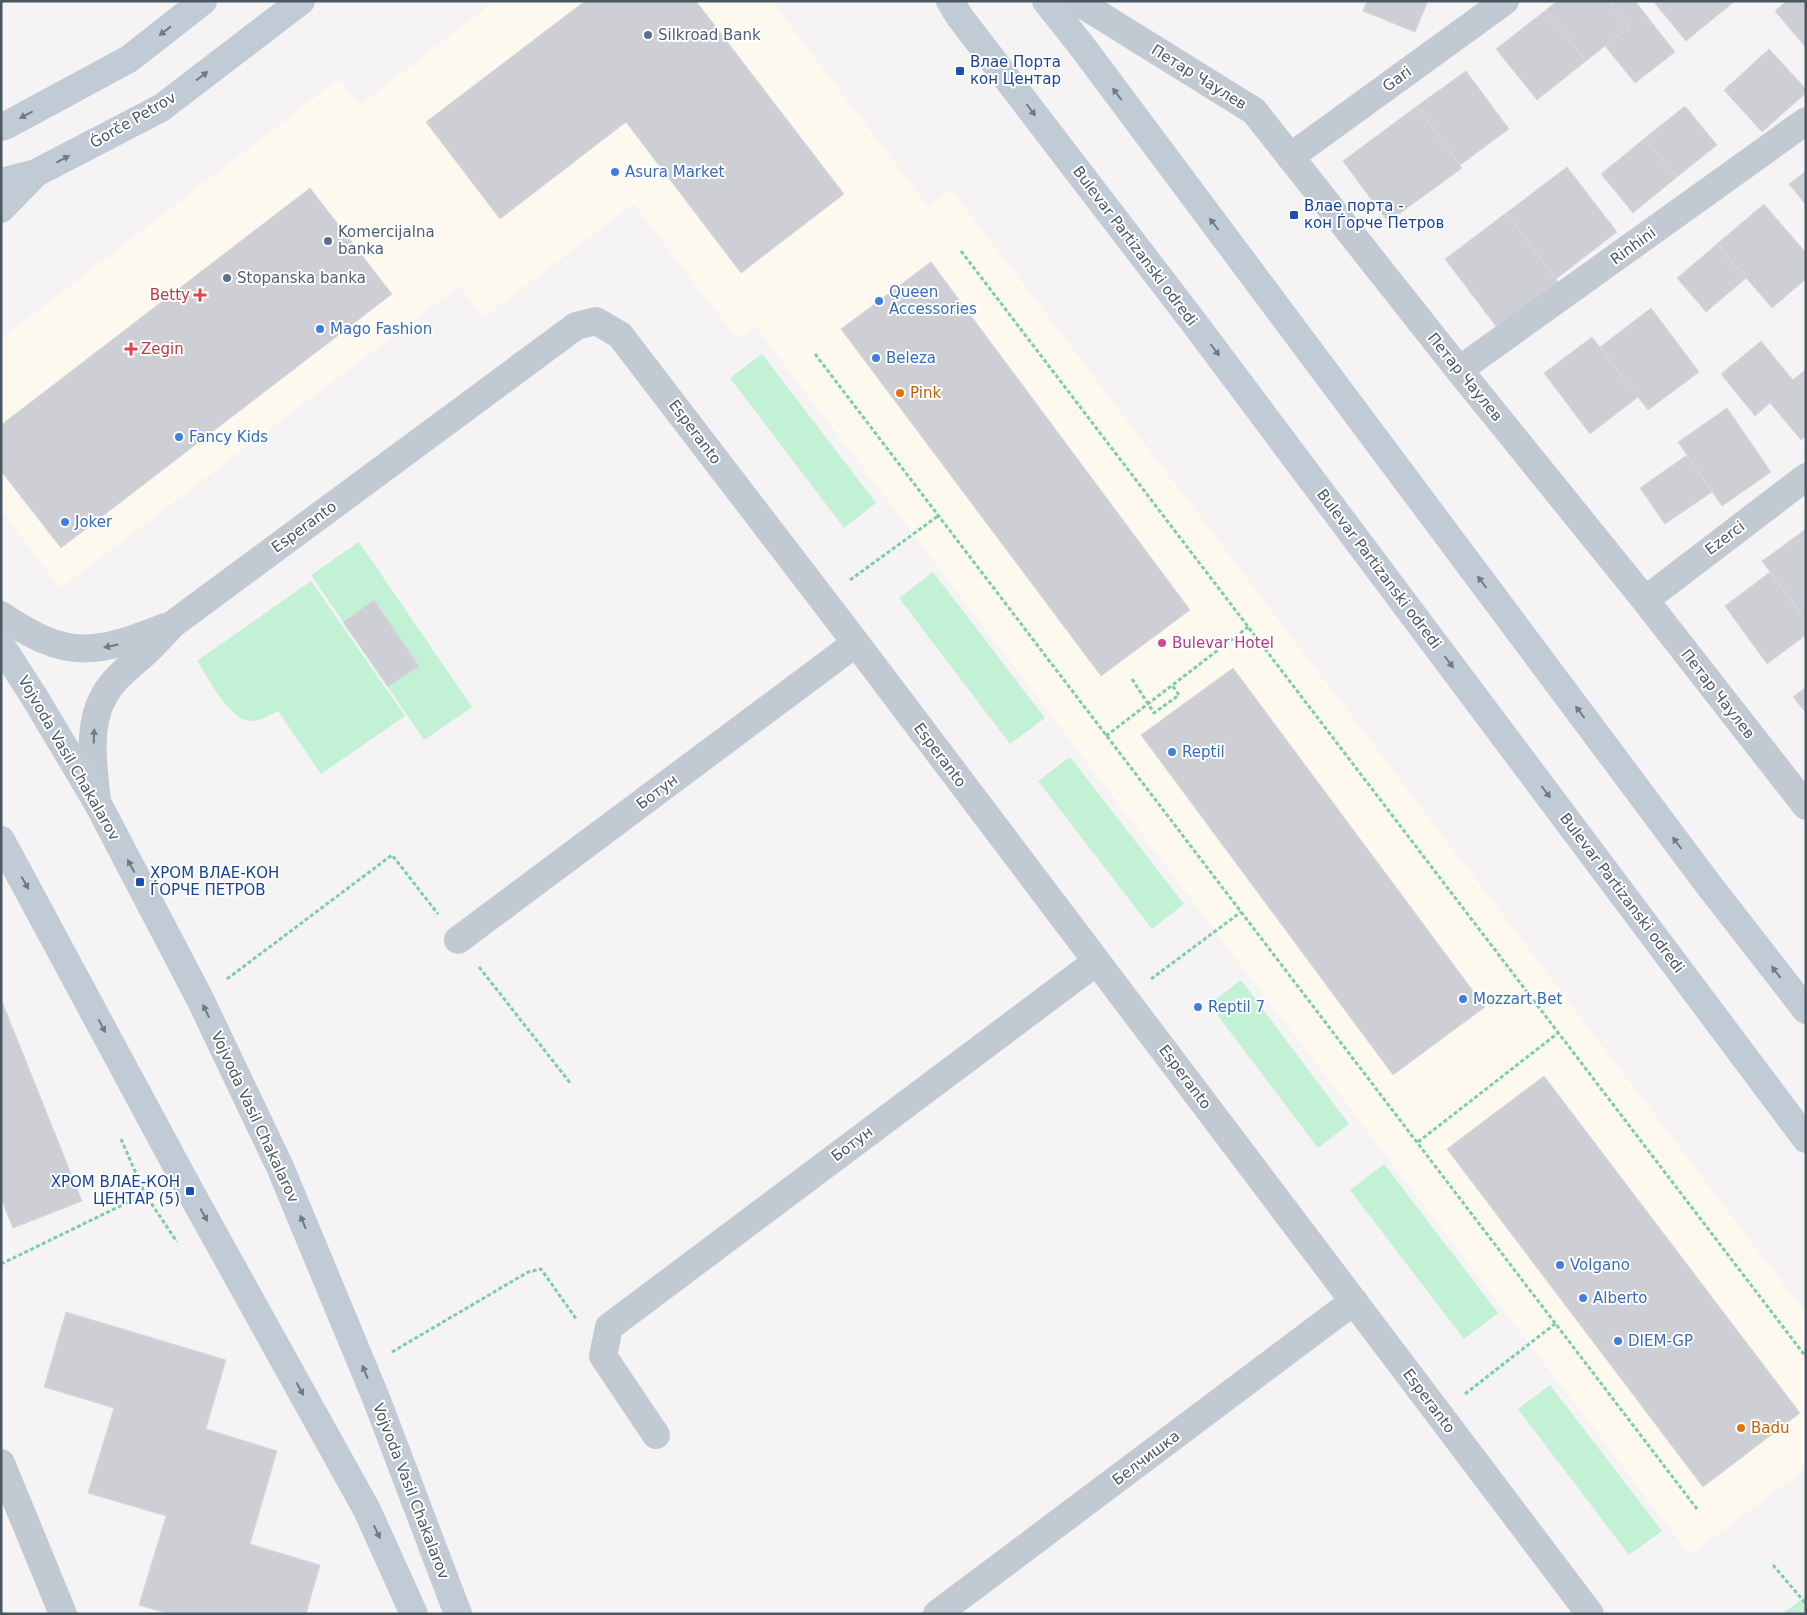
<svg xmlns="http://www.w3.org/2000/svg" width="1807" height="1615" viewBox="0 0 1807 1615" font-family="'DejaVu Sans',sans-serif">
<style>
.commercial{fill:#fdf9ef}
.green{fill:#c3f1d5}
.building{fill:#cdcfd5;stroke:#d7d9de}
.lines{fill:none;stroke-linecap:round;stroke-linejoin:round}
.path{stroke:#7ad0a6;stroke-width:3;stroke-dasharray:4 2.5;stroke-linecap:butt}
.street{stroke:#c1cad2;stroke-width:28}
.secondary{stroke:#c1cbd6;stroke-width:28}
.oneway{fill:#6e7984}
.oneway2{fill:#6e7983}
.service-dot{fill:#5c6f8a;stroke:#fff;stroke-width:2}
.transit-dot{fill:#1a4fb4;stroke:#fff;stroke-width:2}
.shop-dot{fill:#3f7fe0;stroke:#fff;stroke-width:2}
.health-dot{fill:#e0444e;stroke:#fff;stroke-width:2}
.food-dot{fill:#e8710a;stroke:#fff;stroke-width:2}
.hotel-dot{fill:#d1479c;stroke:#fff;stroke-width:2}
.labels{text-anchor:middle;dominant-baseline:central;stroke-width:4;stroke-linejoin:round;paint-order:stroke}
.service-label{font-size:15px;fill:#4e5e75;stroke:#fff;text-anchor:start}
.transit-label{font-size:15px;fill:#164399;stroke:#fff;text-anchor:start}
.street-label{font-size:15px;fill:#4a5661;stroke:#fff}
.shop-label{font-size:15px;fill:#366cbe;stroke:#fff;text-anchor:start}
.health-label{font-size:15px;fill:#be3a42;stroke:#fff;text-anchor:end}
.food-label{font-size:15px;fill:#c56008;stroke:#fff;text-anchor:start}
.hotel-label{font-size:15px;fill:#b23c85;stroke:#fff;text-anchor:start}
</style>
<rect width="100%" height="100%" fill="#f5f3f3"/>
<!-- commercial -->
<path class="commercial" d="M495 1H772L928 207 951 189 1806 1314V1468L1690 1555 755 326 737 339 634 204 483 318 459 286 60 588 1 511V339L339 79 360 105Z"/>
<!-- green -->
<path class="green" d="M762 354 876 503 844 528 730 378Z
M359 542 472 707 424 740 311 575Z
M933 572 1045 718 1010 744 899 598Z
M311 581 405 716 321 774 278 711C270 715 261 721 252 721 230 722 208 677 197 661Z
M1070 757 1184 904 1152 929 1038 781Z
M1241 980 1349 1124 1318 1148 1209 1004Z
M1384 1164 1498 1313 1464 1339 1350 1190Z
M1550 1385 1662 1531 1629 1555 1518 1409Z
M1806 1596V1614H1782Z"/>
<!-- building -->
<path class="building" d="M585 1H696L844 194 741 273 626 122 500 219 426 122Z
M1367 1H1428L1415 32 1363 11Z
M1557 1H1609L1629 27 1586 61 1546 10Z
M1609 1H1635L1675 52 1635 83 1605 46 1629 27Z
M1653 1H1735L1686 41Z
M1786 1H1806V48L1775 11Z
M1546 10 1586 61 1537 100 1496 49Z
M1769 49 1806 89V93L1762 132 1724 90Z
M1466 71 1509 129 1460 165 1417 106Z
M1417 106 1462 168 1388 222 1343 161Z
M1685 106 1717 145 1677 177 1645 138Z
M1645 138 1677 177 1633 213 1601 174Z
M1567 167 1617 232 1556 279 1506 213Z
M1806 171V205L1789 184Z
M310 188 392 294 61 548 1 471V425Z
M1764 204 1806 253V279L1772 308 1717 244Z
M1506 213 1559 283 1498 329 1445 259Z
M1717 244 1746 278 1706 312 1677 278Z
M931 262 1190 610 1101 676 841 329Z
M1651 308 1699 372 1648 410 1600 347Z
M1592 337 1638 397 1590 434 1544 373Z
M1761 341 1793 380 1806 369V436L1801 440 1770 403 1755 416 1721 374Z
M1727 408 1771 472 1722 506 1678 442Z
M1687 455 1712 492 1665 524 1640 488Z
M1806 529V621L1762 561Z
M1770 572 1806 621V635L1767 664 1725 606Z
M374 600 419 666 388 687 343 622Z
M1233 668 1485 1007 1393 1075 1141 735Z
M1806 687V713L1793 697Z
M1 999 82 1201 13 1228 1 1198Z
M1544 1076 1800 1413 1703 1487 1447 1149Z
M66 1312 226 1360 206 1429 277 1451 250 1544 320 1565 306 1614H169L139 1605 166 1516 88 1493 114 1408 44 1387Z"/>
<g class="lines">
<!-- path -->
<path class="path" d="M961 251 1806 1357
M815 354 1697 1509
M850 580 938 516
M1132 679 1154 713 1179 695 1172 685
M1106 736 1248 627
M479 967 571 1084
M227 979 392 855 438 914
M1151 979 1241 912
M121 1139 145 1194 177 1242
M1418 1142 1558 1033
M1 1264 145 1194
M392 1352 528 1272 541 1269 577 1320
M1465 1394 1556 1323
M1773 1565 1806 1604"/>
<!-- street -->
<path class="street" d="M1077 1 1254 111 1459 370 1645 600 1806 806
M1290 157 1505 1
M1459 370 1806 121
M1645 600 1806 477
M1 615C67 660 94 655 165 627
M97 802C94 769 86 727 104 696 113 679 129 667 144 654 154 645 164 634 173 624L576 326 596 321 620 335 856 643 1590 1614
M458 940 856 643
M656 1435 603 1356 609 1327 1096 962
M1 1463 63 1614
M937 1614 1354 1301"/>
<!-- secondary -->
<path class="secondary" d="M950 1 959 16 1192 320 1806 1139
M1046 1 1081 45 1708 884 1806 1010
M1 127 5 126 129 59 203 1
M1 182 36 173 161 108 301 1
M1 209 36 173
M1 645 35 698 97 802 200 999 280 1167 376 1398 458 1614
M1 840 190 1191 367 1510 414 1614"/>
</g>
<!-- one-way arrows -->
<defs><path id="oneway-solid" d="M-6-.8H1V-3.2L6.5 0L1 3.2V.8H-6Z" transform="scale(1.25)"/></defs>
<g class="oneway">
<use href="#oneway-solid" transform="translate(165 31) rotate(142)"/>
<use href="#oneway-solid" transform="translate(202 76) rotate(-37)"/>
<use href="#oneway-solid" transform="translate(1117 94) rotate(-127)"/>
<use href="#oneway-solid" transform="translate(1031 110) rotate(53)"/>
<use href="#oneway-solid" transform="translate(26 115) rotate(152)"/>
<use href="#oneway-solid" transform="translate(63 159) rotate(-28)"/>
<use href="#oneway-solid" transform="translate(1214 224) rotate(-127)"/>
<use href="#oneway-solid" transform="translate(1215 350) rotate(53)"/>
<use href="#oneway-solid" transform="translate(1482 582) rotate(-127)"/>
<use href="#oneway-solid" transform="translate(1449 662) rotate(53)"/>
<use href="#oneway-solid" transform="translate(1580 712) rotate(-127)"/>
<use href="#oneway-solid" transform="translate(1546 792) rotate(53)"/>
<use href="#oneway-solid" transform="translate(1677 843) rotate(-127)"/>
<use href="#oneway-solid" transform="translate(131 866) rotate(-118)"/>
<use href="#oneway-solid" transform="translate(25 883) rotate(61)"/>
<use href="#oneway-solid" transform="translate(1776 972) rotate(-128)"/>
<use href="#oneway-solid" transform="translate(206 1011) rotate(-115)"/>
<use href="#oneway-solid" transform="translate(102 1026) rotate(62)"/>
<use href="#oneway-solid" transform="translate(204 1215) rotate(61)"/>
<use href="#oneway-solid" transform="translate(303 1222) rotate(-112)"/>
<use href="#oneway-solid" transform="translate(365 1372) rotate(-112)"/>
<use href="#oneway-solid" transform="translate(300 1389) rotate(61)"/>
<use href="#oneway-solid" transform="translate(377 1532) rotate(65)"/>
</g>
<g class="oneway2">
<use href="#oneway-solid" transform="translate(111 646) rotate(168)"/>
<use href="#oneway-solid" transform="translate(94 736) rotate(-88)"/>
</g>
<!-- markers -->
<g class="service-dot">
<circle cx="648" cy="35" r="5"/>
<circle cx="328" cy="241" r="5"/>
<circle cx="227" cy="278" r="5"/>
</g>
<g class="transit-dot">
<rect x="955" y="66" width="10" height="10" rx="2.5"/>
<rect x="1289" y="210" width="10" height="10" rx="2.5"/>
<rect x="135" y="877" width="10" height="10" rx="2.5"/>
<rect x="185" y="1186" width="10" height="10" rx="2.5"/>
</g>
<g class="shop-dot">
<circle cx="615" cy="172" r="5"/>
<circle cx="879" cy="301" r="5"/>
<circle cx="320" cy="329" r="5"/>
<circle cx="876" cy="358" r="5"/>
<circle cx="179" cy="437" r="5"/>
<circle cx="65" cy="522" r="5"/>
<circle cx="1172" cy="752" r="5"/>
<circle cx="1463" cy="999" r="5"/>
<circle cx="1198" cy="1007" r="5"/>
<circle cx="1560" cy="1265" r="5"/>
<circle cx="1583" cy="1298" r="5"/>
<circle cx="1618" cy="1341" r="5"/>
</g>
<g class="health-dot">
<path d="M197.5 287.5h5v5h5v5h-5v5h-5v-5h-5v-5h5z"/>
<path d="M128.5 341.5h5v5h5v5h-5v5h-5v-5h-5v-5h5z"/>
</g>
<g class="food-dot">
<circle cx="900" cy="393" r="5"/>
<circle cx="1741" cy="1428" r="5"/>
</g>
<circle class="hotel-dot" cx="1162" cy="643" r="5"/>
<g class="labels">
<!-- service labels -->
<g class="service-label">
<text x="658" y="35">Silkroad Bank</text>
<text x="338" y="232">Komercijalna<tspan x="338" dy="17">banka</tspan></text>
<text x="237" y="278">Stopanska banka</text>
</g>
<!-- transit labels -->
<g class="transit-label">
<text x="970" y="62">Влае Порта<tspan x="970" dy="17">кон Центар</tspan></text>
<text x="1304" y="206">Влае порта -<tspan x="1304" dy="17">кон Ѓорче Петров</tspan></text>
<text x="150" y="873">ХРОМ ВЛАЕ-КОН<tspan x="150" dy="17">ЃОРЧЕ ПЕТРОВ</tspan></text>
<text x="180" y="1182" text-anchor="end">ХРОМ ВЛАЕ-КОН<tspan x="180" dy="17">ЦЕНТАР (5)</tspan></text>
</g>
<!-- street labels -->
<g class="street-label">
<text transform="translate(1199 77) rotate(32)">Петар Чаулев</text>
<text transform="translate(1397 79) rotate(-36)">Gari</text>
<text transform="translate(133 120) rotate(-30)">Ǵorče Petrov</text>
<text transform="translate(1135 246) rotate(53)">Bulevar Partizanski odredi</text>
<text transform="translate(1633 246) rotate(-36)">Rinhini</text>
<text transform="translate(1465 377) rotate(51)">Петар Чаулев</text>
<text transform="translate(695 432) rotate(53)">Esperanto</text>
<text transform="translate(304 527) rotate(-36)">Esperanto</text>
<text transform="translate(1725 538) rotate(-37)">Ezerci</text>
<text transform="translate(1379 569) rotate(53)">Bulevar Partizanski odredi</text>
<text transform="translate(1718 694) rotate(52)">Петар Чаулев</text>
<text transform="translate(940 755) rotate(53)">Esperanto</text>
<text transform="translate(69 758) rotate(60)">Vojvoda Vasil Chakalarov</text>
<text transform="translate(657 792) rotate(-37)">Ботун</text>
<text transform="translate(1622 893) rotate(53)">Bulevar Partizanski odredi</text>
<text transform="translate(1185 1077) rotate(53)">Esperanto</text>
<text transform="translate(255 1117) rotate(65)">Vojvoda Vasil Chakalarov</text>
<text transform="translate(852 1144) rotate(-37)">Ботун</text>
<text transform="translate(1429 1401) rotate(53)">Esperanto</text>
<text transform="translate(1146 1458) rotate(-37)">Белчишка</text>
<text transform="translate(411 1491) rotate(69)">Vojvoda Vasil Chakalarov</text>
</g>
<!-- shop labels -->
<g class="shop-label">
<text x="625" y="172">Asura Market</text>
<text x="889" y="292">Queen<tspan x="889" dy="17">Accessories</tspan></text>
<text x="330" y="329">Mago Fashion</text>
<text x="886" y="358">Beleza</text>
<text x="189" y="437">Fancy Kids</text>
<text x="75" y="522">Joker</text>
<text x="1182" y="752">Reptil</text>
<text x="1473" y="999">Mozzart Bet</text>
<text x="1208" y="1007">Reptil 7</text>
<text x="1570" y="1265">Volgano</text>
<text x="1593" y="1298">Alberto</text>
<text x="1628" y="1341">DIEM-GP</text>
</g>
<!-- health labels -->
<g class="health-label">
<text x="190" y="295">Betty</text>
<text x="141" y="349" text-anchor="start">Zegin</text>
</g>
<!-- food labels -->
<g class="food-label">
<text x="910" y="393">Pink</text>
<text x="1751" y="1428">Badu</text>
</g>
<!-- hotel labels -->
<g class="hotel-label">
<text x="1172" y="643">Bulevar Hotel</text>
</g>
</g>
<!-- border -->
<rect width="1807" height="1615" fill="none" stroke="#4a5661" stroke-width="5"/>
</svg>
